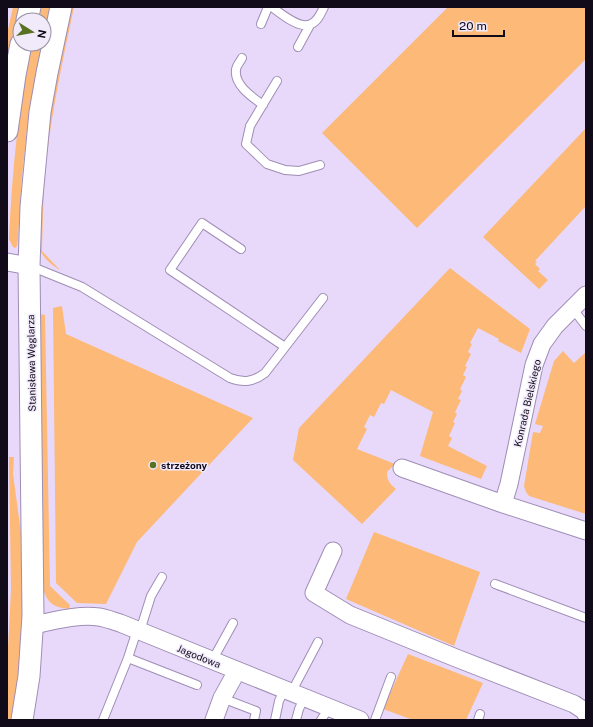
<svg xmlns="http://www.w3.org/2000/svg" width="593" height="727" viewBox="0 0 593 727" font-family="'Public Sans',sans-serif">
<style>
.green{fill:#fcb977}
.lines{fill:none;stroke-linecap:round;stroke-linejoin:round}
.service-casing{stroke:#9f8db5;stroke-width:10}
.minor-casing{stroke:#9f8db5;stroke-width:19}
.tertiary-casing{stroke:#9f8db5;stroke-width:23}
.service{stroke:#fff;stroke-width:8}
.minor{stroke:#fff;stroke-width:17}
.tertiary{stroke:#fff;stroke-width:21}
.poi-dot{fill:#597123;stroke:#f1eafb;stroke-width:1.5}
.labels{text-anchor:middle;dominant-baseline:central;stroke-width:3;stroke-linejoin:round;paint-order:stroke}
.street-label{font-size:10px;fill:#110a19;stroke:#f1eafb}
.poi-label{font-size:10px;font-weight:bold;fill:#110a19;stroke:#f1eafb;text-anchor:start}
</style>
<rect width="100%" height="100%" fill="#e8d9fb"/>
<!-- green -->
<path class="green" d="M13 7H19L7 62V34Z
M40 7H50L44 34V20H37Z
M71 7H74C63 59 52 110 46 163 43 192 43 221 42 251L60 270C52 265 44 259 40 250 42 169 50 86 71 7Z
M448 7H586V59L417 228 322 133Z
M32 44H42L28 121 22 176 18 239 17 246 15 248 13 247 9 239C12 173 18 108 32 44Z
M586 128V206L535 261 537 262 535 264 540 269 538 271 548 280 539 289 483 237Z
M450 268 530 329 521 353 498 341 499 339 478 328 470 343 472 344 468 352 471 354 465 366 467 367 463 375 466 377 460 389 462 391 458 399 461 400 455 412 457 414 453 422 455 423 449 436 452 438 448 446 487 466 481 479 420 456 433 412 391 390 384 404 381 403 374 417 370 415 364 427 367 429 357 449 395 464 387 472C387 481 390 484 396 489L362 524 293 460 299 428Z
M62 306 66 334 253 418 137 542 106 604 77 603 56 583 53 308Z
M39 314 45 315 50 586 70 605 69 609C54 607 48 604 43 589Z
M563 351 574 363 586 352V514L529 496 526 492 524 486 533 432 540 433 543 426 535 424 554 361Z
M9 457H14L13 474 22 540 23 626 18 683 11 720H7V668L11 590Z
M374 532 480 572 454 646 346 599Z
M408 654 483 683 466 720H413L383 709Z"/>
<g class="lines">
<!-- service casing -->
<g class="service-casing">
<path id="service" d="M272 7C280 13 300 30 311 24 318 21 321 13 324 7
M261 24 268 7
M298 47 310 25
M242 58C240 62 236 66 236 70 234 85 252 97 263 105
M277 81 250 126 246 144 267 164 285 170 299 171 320 165
M241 249 202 223 170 270 285 347
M30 266 82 287 230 378C244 383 253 382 265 373L323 298
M573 309 586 326
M495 584 586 618
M140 631 151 596 162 577
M128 658 197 685
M212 661 233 623
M291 693 318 642
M222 698 256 711 254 720
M103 720 128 658 137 630
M275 720 279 701 284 690
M296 720 299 709 304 698
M321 720 329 708
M375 720 391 677
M478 720 480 714"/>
</g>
<!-- minor casing -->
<g class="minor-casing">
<path id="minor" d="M7 262 29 266
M402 468 503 504 586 531
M503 504 509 484 534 365 542 344 555 326 586 295
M333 551 314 593 350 615 456 658 574 704 583 710 586 714
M33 625C54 621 77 614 99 617 106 618 113 621 120 623L360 720
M214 720 222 698 237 671"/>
</g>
<!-- tertiary casing -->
<g class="tertiary-casing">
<path id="tertiary" d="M27 20 30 7
M7 131 15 75 21 44
M22 720 29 676 33 616 29 266 31 207 40 112 47 73 61 7"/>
</g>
<!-- service -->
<use href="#service" class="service"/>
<!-- minor -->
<use href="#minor" class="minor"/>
<!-- tertiary -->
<use href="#tertiary" class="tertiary"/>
</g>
<!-- markers -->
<circle class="poi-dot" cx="153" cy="465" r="4"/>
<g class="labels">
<!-- street labels -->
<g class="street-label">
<text transform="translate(31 363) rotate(-91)">Stanisława Węglarza</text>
<text transform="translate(527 403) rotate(-77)">Konrada Bielskiego</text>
<text transform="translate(199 656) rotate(22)">Jagodowa</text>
</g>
<!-- poi labels -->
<g class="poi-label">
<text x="161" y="465">strzeżony</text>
</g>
</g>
<!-- border -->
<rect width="593" height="727" fill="none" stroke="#110a19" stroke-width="16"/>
<!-- north arrow -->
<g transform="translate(32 32) rotate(101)"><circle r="19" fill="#f1eafb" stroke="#9790a1"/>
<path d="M0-3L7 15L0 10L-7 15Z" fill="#597123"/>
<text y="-6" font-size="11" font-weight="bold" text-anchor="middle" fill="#110a19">N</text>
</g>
<!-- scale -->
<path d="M453 30v6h51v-6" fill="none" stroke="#110a19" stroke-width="2"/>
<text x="459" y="30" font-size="12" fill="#110a19" stroke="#f1eafb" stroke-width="3" paint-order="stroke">20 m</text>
</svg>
